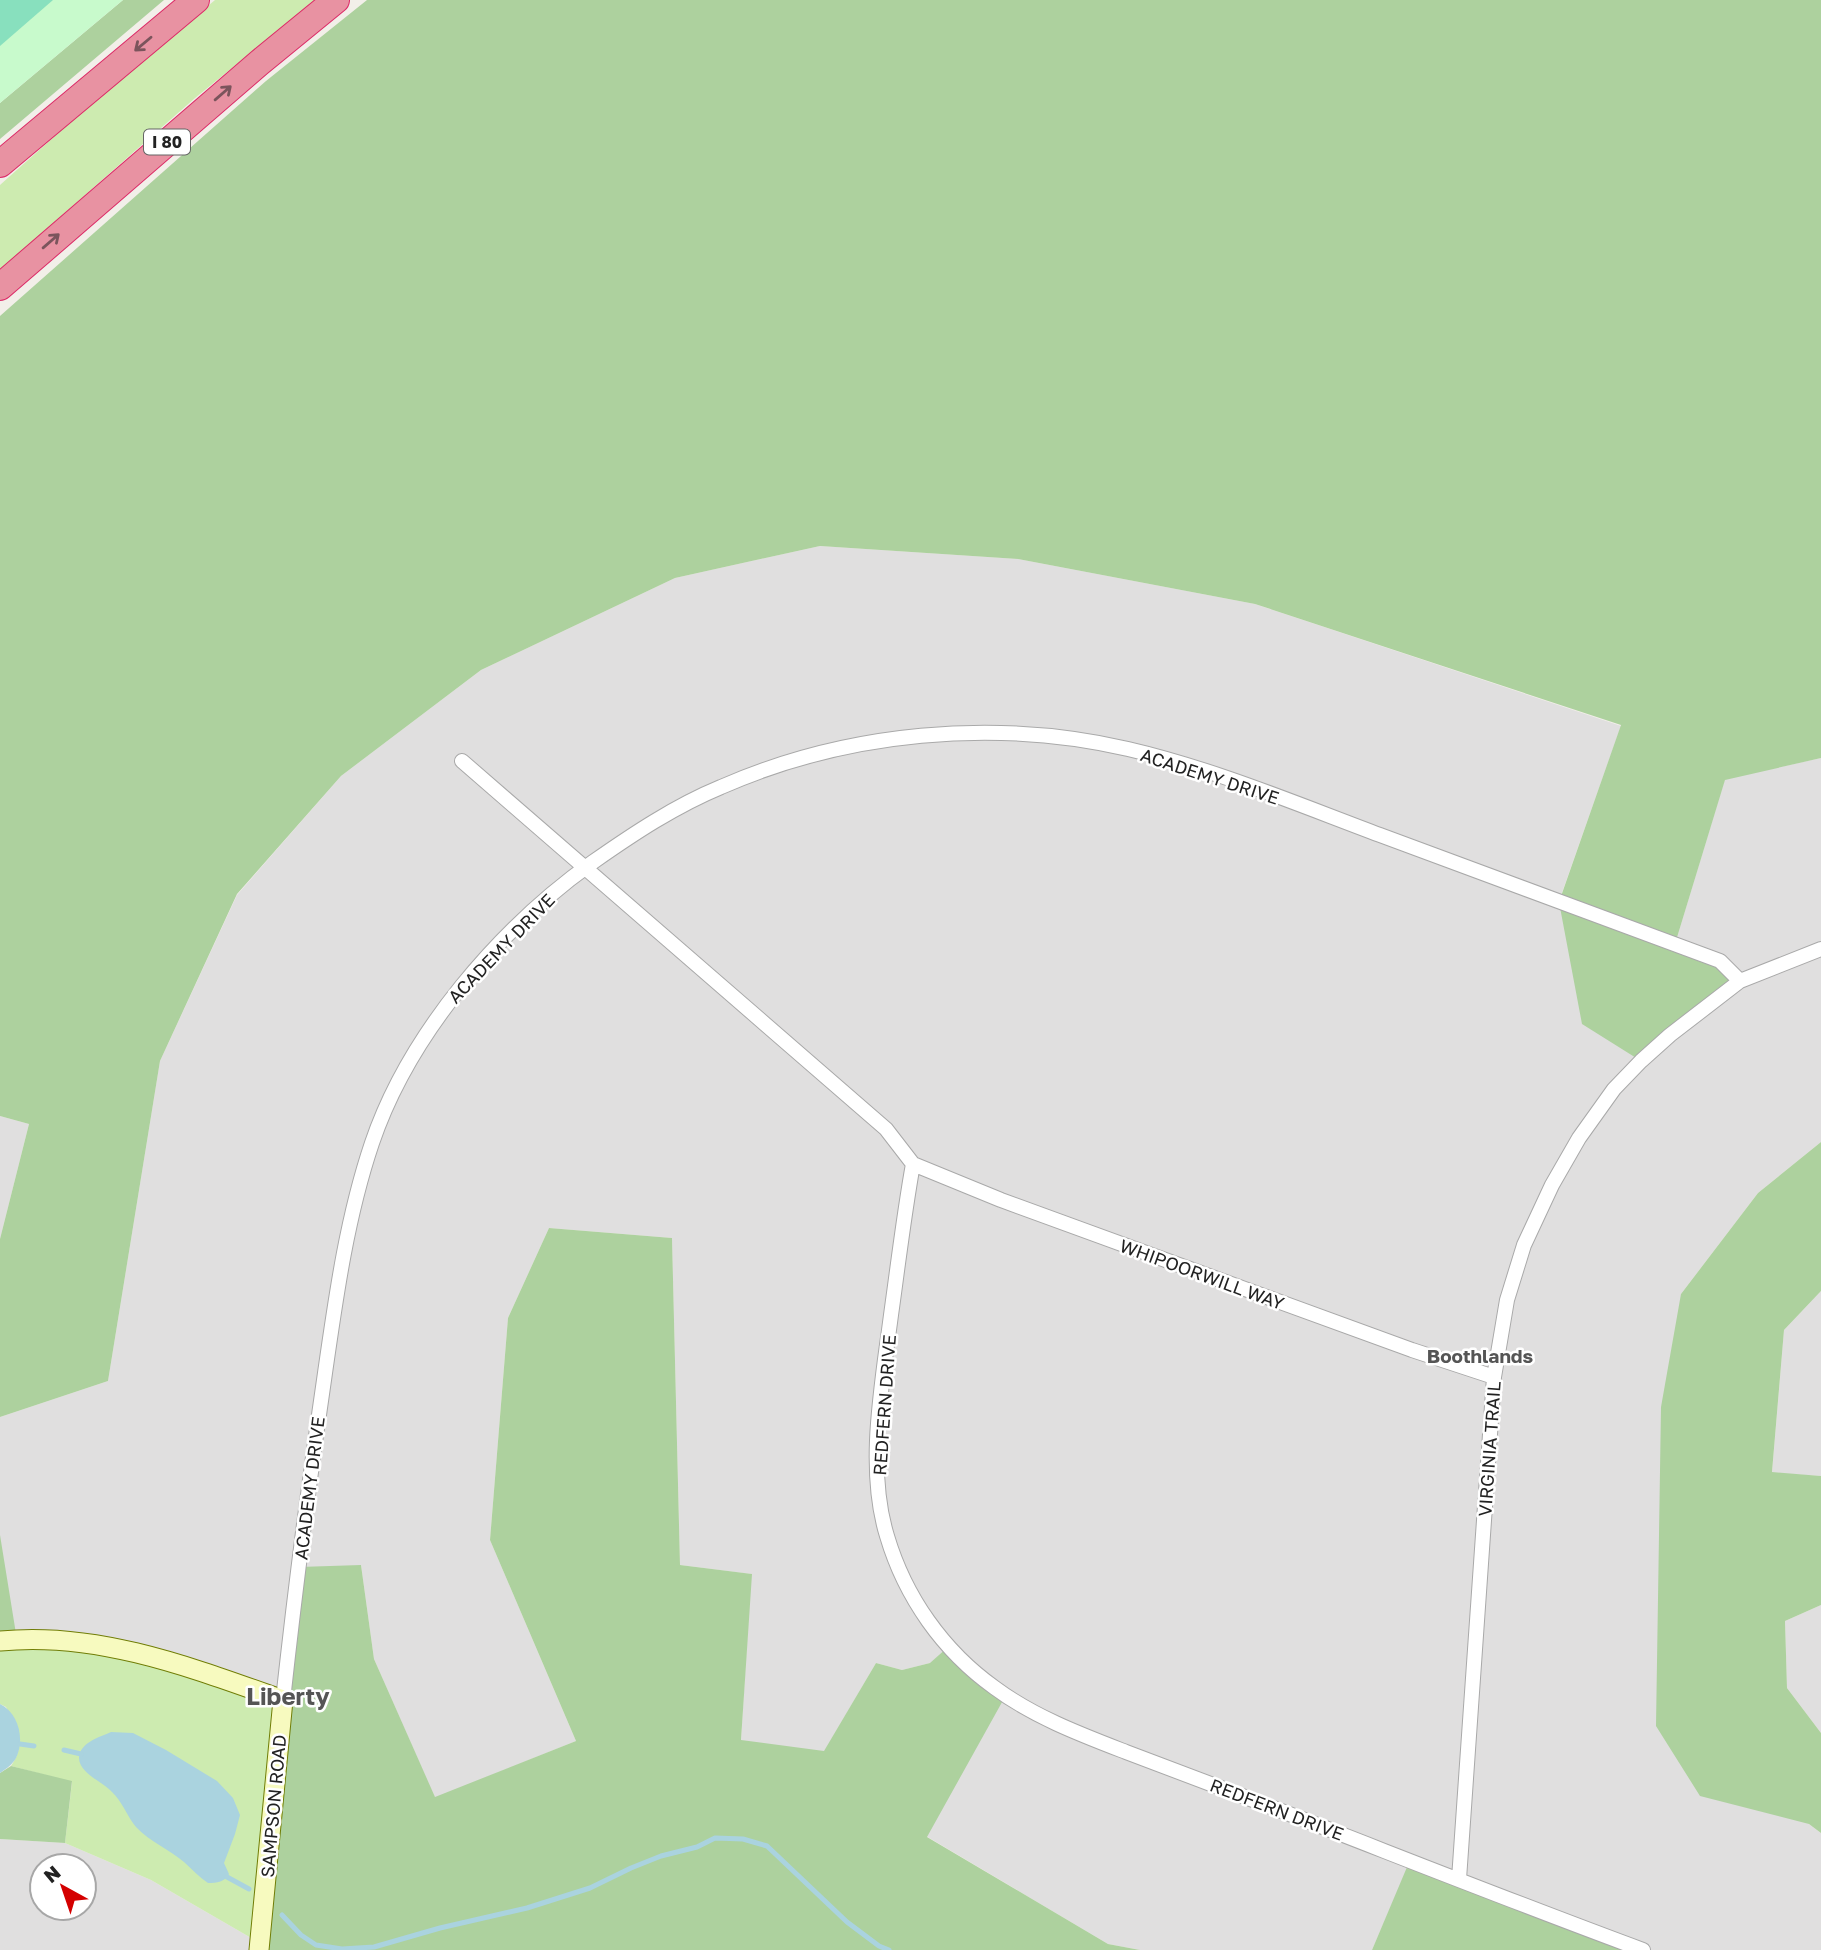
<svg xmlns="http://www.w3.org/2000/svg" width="1821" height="1950" viewBox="0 0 1821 1950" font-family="'Golos Text',sans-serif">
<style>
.residential{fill:#e0dfdf;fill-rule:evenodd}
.grass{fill:#cdebb0}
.forest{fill:#add19e}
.park{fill:#c8facc}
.pitch{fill:#88e0be}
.water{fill:#aad3df}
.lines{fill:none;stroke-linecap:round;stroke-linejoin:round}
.stream{stroke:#aad3df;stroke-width:5}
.street-casing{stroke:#a9a9a9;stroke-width:16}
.secondary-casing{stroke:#707d05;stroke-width:21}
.highway-casing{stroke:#dc2a67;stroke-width:28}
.street{stroke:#fff;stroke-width:14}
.secondary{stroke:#f7fabf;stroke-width:19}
.highway{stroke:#e892a2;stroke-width:26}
.oneway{stroke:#7b545c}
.labels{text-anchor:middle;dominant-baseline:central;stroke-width:5;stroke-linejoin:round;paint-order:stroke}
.shield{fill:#fff;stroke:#646464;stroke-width:2}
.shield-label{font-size:16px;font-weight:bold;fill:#222}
.street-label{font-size:18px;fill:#222;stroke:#fff}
.neighbourhood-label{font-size:19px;font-weight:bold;fill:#555;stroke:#fff}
.district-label{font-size:24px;font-weight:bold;fill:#555;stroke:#fff}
</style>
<rect width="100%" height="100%" fill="#f2efe9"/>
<!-- residential -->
<path class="residential" d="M820 546 1018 559 1255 604 1621 726 1559 901 1675 944 1725 779 1821 758V1142L1758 1193 1681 1294 1809 1824 1821 1833V1950H1643L1411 1860 1372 1950H1140L1108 1944 926 1836 1005 1695 930 1663 902 1670 876 1663 824 1752 741 1741 751 1574 680 1565 672 1238 549 1228 508 1318 490 1540 576 1741 435 1798 374 1659 361 1565 283 1700 13 1640 0 1552V1417L108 1381 160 1061 237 895 341 776 481 670 675 578Z
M0 1116 29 1124 0 1239Z
M1821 1291V1476L1772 1473 1784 1330Z
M1821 1605V1733L1787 1688 1785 1621Z
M0 1839 65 1843 151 1880 260 1943 259 1950H0ZM42 1866H84V1908H42Z"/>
<!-- grass -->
<path class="grass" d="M215 0H316L195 98 0 270V185L73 120Z
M0 1641H62L281 1693 260 1943 151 1880 65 1843 72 1782 11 1766C27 1741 17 1732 6 1707L0 1704Z"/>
<!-- forest -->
<path class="forest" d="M123 0H164L0 139V103Z
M367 0H1821V758L1725 780 1675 944 1720 961 1740 981 1641 1061 1582 1024 1559 902 1621 725 1255 604 1018 559 820 546 675 578 481 670 341 776 237 894 160 1061 108 1381 0 1417V1239L29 1124 0 1116V316L266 81Z
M1821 1142V1291L1784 1330 1772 1472 1821 1476V1605L1785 1621 1787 1688 1821 1733V1833L1809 1824 1700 1796 1656 1726 1661 1407 1681 1294 1758 1193Z
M549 1228 672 1238 680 1565 752 1574 741 1740 824 1751 876 1663 902 1670 930 1663 948 1647 1006 1695 927 1837 1108 1944 1140 1950H259L299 1567 361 1565 374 1659 435 1797 576 1741 490 1540 508 1318Z
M0 1535 17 1640 0 1642Z
M11 1766 72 1781 65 1843 0 1839V1773Z
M1410 1860 1643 1950H1372Z"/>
<!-- park -->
<path class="park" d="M0 0H123L0 103Z"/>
<!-- pitch -->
<path class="pitch" d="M0 0H53L0 46Z"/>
<!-- water -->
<path class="water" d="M0 1704C19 1713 25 1740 16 1758 12 1765 7 1768 0 1773Z
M111 1732 133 1733 166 1750 217 1781 233 1798 240 1815 235 1834 224 1863 229 1874C225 1882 217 1883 208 1883 199 1877 192 1869 184 1862 169 1849 150 1842 136 1827 127 1816 122 1801 112 1792 103 1782 79 1773 79 1758 80 1742 100 1737 111 1732Z"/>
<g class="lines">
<!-- stream -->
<path class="stream" d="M20 1744 34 1746
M64 1750 81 1754
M227 1877 249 1889
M282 1915 301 1935 316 1945 342 1949 374 1947 440 1928 527 1908 590 1888 631 1868 661 1856 697 1847 715 1838 743 1839 767 1846 847 1922 879 1946 889 1950"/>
<!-- street casing -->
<g class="street-casing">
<path id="street" d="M462 761 886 1129 913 1164C904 1214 898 1265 891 1315 882 1385 866 1468 887 1536 905 1597 943 1651 995 1688 1034 1717 1082 1735 1126 1752 1166 1767 1206 1782 1245 1797 1378 1848 1510 1901 1643 1950
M913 1164 1001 1200 1412 1350 1494 1377
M283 1700C295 1591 309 1481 325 1373 336 1296 347 1217 372 1143 409 1034 499 929 593 862 633 834 675 806 721 787 846 732 994 718 1128 749 1214 769 1297 804 1380 835 1493 877 1606 919 1720 961L1740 981
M1459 1879 1494 1377 1507 1300 1524 1245 1552 1185 1579 1138 1614 1089 1641 1061 1670 1035 1740 981 1821 949"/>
</g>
<!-- secondary casing -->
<g class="secondary-casing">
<path id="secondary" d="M0 1641C97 1631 193 1668 283 1700L259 1950"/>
</g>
<!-- highway casing -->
<g class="highway-casing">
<path id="highway" d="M0 164 196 0
M0 287 259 63 336 0"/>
</g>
<!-- street -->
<use href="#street" class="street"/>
<!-- secondary -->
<use href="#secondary" class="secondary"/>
<!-- highway -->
<use href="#highway" class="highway"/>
</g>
<!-- one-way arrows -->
<defs><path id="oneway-shaft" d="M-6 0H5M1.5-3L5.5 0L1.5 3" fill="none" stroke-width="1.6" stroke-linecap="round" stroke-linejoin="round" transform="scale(1.75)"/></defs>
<g class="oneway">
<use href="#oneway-shaft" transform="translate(143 44) rotate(140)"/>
<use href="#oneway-shaft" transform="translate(223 93) rotate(-41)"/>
<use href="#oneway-shaft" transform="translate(51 241) rotate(-41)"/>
</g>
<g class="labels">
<!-- shield labels -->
<rect class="shield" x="144" y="129.5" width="46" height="25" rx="5"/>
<g class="shield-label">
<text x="167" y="142">I 80</text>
</g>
<!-- street labels -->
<g class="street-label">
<text transform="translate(1210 776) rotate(18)">ACADEMY DRIVE</text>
<text transform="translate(501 948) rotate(-46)">ACADEMY DRIVE</text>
<text transform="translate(1202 1274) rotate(20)">WHIPOORWILL WAY</text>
<text transform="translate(884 1405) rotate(-86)">REDFERN DRIVE</text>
<text transform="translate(1489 1449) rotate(-86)">VIRGINIA TRAIL</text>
<text transform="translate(309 1488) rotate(-83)">ACADEMY DRIVE</text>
<text transform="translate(273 1806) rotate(-85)">SAMPSON ROAD</text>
<text transform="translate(1277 1809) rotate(21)">REDFERN DRIVE</text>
</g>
<!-- neighbourhood labels -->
<g class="neighbourhood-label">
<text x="1480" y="1355">Boothlands</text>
</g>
<!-- district labels -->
<g class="district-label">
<text x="288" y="1695">Liberty</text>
</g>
</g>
<!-- north arrow -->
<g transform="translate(63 1887) rotate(320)"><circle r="33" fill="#ffffff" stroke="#a7a7a7" stroke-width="2"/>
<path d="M0-5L12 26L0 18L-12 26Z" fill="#d40000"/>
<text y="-10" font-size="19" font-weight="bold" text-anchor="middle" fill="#222222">N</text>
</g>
</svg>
